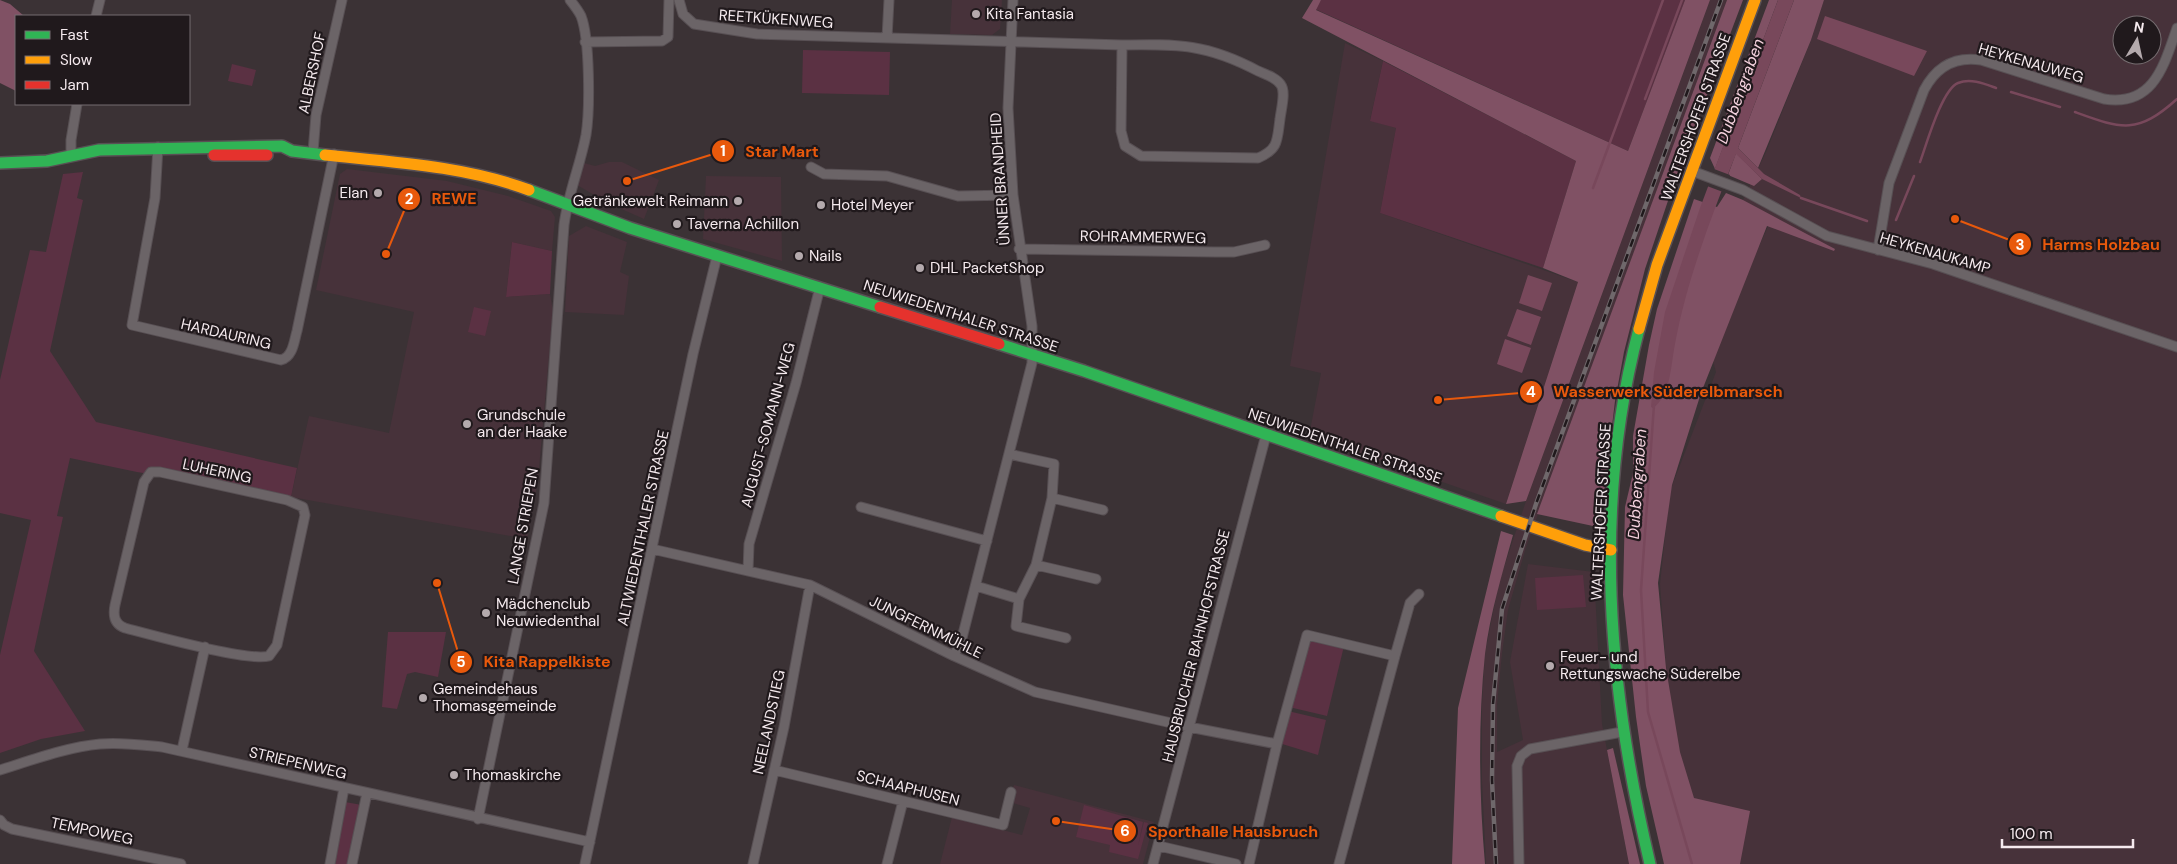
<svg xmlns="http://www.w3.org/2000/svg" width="2177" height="864" viewBox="0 0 2177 864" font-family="'DM Sans',sans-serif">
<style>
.built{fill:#47323a;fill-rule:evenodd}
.green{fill:#5b3143}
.forest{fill:#805164}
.water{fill:#78485b}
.pier{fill:#3b3235}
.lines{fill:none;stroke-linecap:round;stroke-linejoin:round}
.stream{stroke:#78485b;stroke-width:2.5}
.street-casing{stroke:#585054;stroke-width:11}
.fast-casing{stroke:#585054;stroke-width:14}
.slow-casing{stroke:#585054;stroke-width:14}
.jam-casing{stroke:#585054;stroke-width:14}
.street{stroke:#6b6467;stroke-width:9}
.fast{stroke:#30b455;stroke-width:11}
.slow{stroke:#ff9f0a;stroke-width:11}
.jam{stroke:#e5322d;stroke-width:11}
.rail-casing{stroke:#6f686b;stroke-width:4.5}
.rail{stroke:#20191c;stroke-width:2.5;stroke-dasharray:8;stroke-linecap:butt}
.poi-dot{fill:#b4aaad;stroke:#20191c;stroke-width:2}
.labels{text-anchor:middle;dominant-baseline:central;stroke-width:4.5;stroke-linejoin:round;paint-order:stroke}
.poi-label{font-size:15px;fill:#f5eaee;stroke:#20191c;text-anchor:start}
.street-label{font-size:15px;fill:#f5eaee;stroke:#20191c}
.water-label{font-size:16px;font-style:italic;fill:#f7d4e0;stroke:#20191c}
.leader{fill:none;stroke:#e8590c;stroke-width:2}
.callout-dot{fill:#e8590c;stroke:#20191c;stroke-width:2}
.mark-label{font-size:15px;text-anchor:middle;font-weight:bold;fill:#fff}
.callout-label{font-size:16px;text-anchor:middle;font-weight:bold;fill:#e8590c;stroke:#20191c;stroke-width:4.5;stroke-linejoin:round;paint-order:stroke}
</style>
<rect width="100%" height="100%" fill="#3b3235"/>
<!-- built -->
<path class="built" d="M952 0H1002L1000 29 992 35 950 34Z
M1710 0H1727L1526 547 1508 610 1502 653 1497 705V752L1523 740 1510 662 1528 564 1594 572 1602 724 1629 864H1486L1482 781V704L1485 653 1499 582 1526 501Z
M1824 0H2177V864H1713L1693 802 1674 730 1667 678 1660 584 1670 491 1716 372 1713 361 1748 270 1772 218 1743 200 1766 152 1811 40ZM2122 25H2152V55H2122Z
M1345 43 1383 61 1370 120 1396 128 1380 213 1578 282 1506 504 1309 436 1321 373 1290 366Z
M609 162H622L659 180 644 219 608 203 577 185 584 163 595 166Z
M347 169 447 181 508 196 551 211 555 217 552 251 512 242 506 297 550 294 553 311 538 480 527 539 291 497 309 416 389 433 414 312 316 290 340 174Z
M706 176 781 177 782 261 703 239Z
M586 226 627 242 620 272 629 276 624 315 565 312 569 236Z
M1014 785 1154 822 1143 864H940L952 817 1022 835 1030 808 1009 802Z"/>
<!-- green -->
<path class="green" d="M1321 0H1685L1628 151 1315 9Z
M803 50 890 52 889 95 802 93Z
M1383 61 1576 161 1543 268 1380 213 1396 128 1370 121Z
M232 64 256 70 252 86 228 81Z
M83 172 77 198 83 200 50 351 96 422 297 468 291 497 137 472 70 458 57 516 63 517 34 651 85 731 41 739 0 753V655L31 520 0 513V380L30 250 46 252 63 174Z
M512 242 552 251 550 294 506 297Z
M474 307 491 311 485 336 468 332Z
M1583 575 1586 607 1537 610 1535 578Z
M388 632H446L438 677 415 672 407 674 397 709 382 707Z
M1309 637 1344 646 1327 716 1289 707Z
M1288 711 1326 720 1318 755 1279 743Z
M345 802 362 805 349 864H332Z
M1084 805 1143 822 1138 846 1144 822 1148 823 1138 859 1109 852 1110 845 1076 837Z"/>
<!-- forest -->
<path class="forest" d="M0 0 10 4 24 16H16V91L0 83Z
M1313 0H1321L1316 10 1628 151 1685 0H1710L1526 501 1506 504 1578 282 1543 268 1576 161 1302 18Z
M1727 0H1743L1675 180 1645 269 1624 352 1615 401 1601 518 1593 526 1537 514Z
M1769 0H1778L1715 169 1710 158Z
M1794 0H1824L1811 40 1758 168 1738 148Z
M1736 153 1762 179 1754 186 1728 175Z
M1726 193 1743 200 1835 249 1834 251 1767 226 1701 393 1672 485 1658 583 1666 668 1680 752 1694 798 1750 811 1740 864H1664L1646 786 1636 717 1623 595 1625 507 1633 473V436L1649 345 1657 309 1694 199 1717 207Z
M1501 531 1513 535C1502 574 1490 614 1485 654 1478 722 1479 796 1485 864H1452L1458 708Z
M1613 748 1640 864H1629L1607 750Z"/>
<!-- water -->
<path class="water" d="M1778 0H1794L1738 148 1764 174 1800 195 1801 198 1762 179 1736 154C1712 215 1687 279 1675 344 1671 363 1671 396 1653 408L1651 407 1654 372 1665 312 1700 208Z
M1825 16 1927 51 1914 76 1817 39Z
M1528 275 1552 283 1542 311 1519 303Z
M1517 309 1541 317 1531 345 1507 336Z
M1505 339 1531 348 1522 373 1497 364Z"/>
<!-- pier -->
<path class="pier" d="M1714 169 1730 175 1723 192 1707 186Z"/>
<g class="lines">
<!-- stream -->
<path class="stream" d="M2011 92 2060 107
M1645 99 1682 0
M2075 112C2122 129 2137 135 2177 99
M1920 162C1926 146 1942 89 1958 83 1971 78 1985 84 1996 88
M1593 188 1663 0
M1801 198 1867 221
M1896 220 1914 176
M1654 405 1641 590 1648 712 1692 864"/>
<!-- street casing -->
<g class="street-casing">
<path id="street" d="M679 0 683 14 694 24 757 34 1122 45 1121 131 1125 146 1141 156 1258 158C1279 149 1277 140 1280 119 1281 110 1286 92 1281 85 1277 78 1265 74 1258 71 1207 44 1179 44 1122 45
M96 16 100 0
M887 38 889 0
M585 42 662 41 668 37 669 0
M158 147 155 198 132 325 281 360C293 357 294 341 297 331L334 154
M313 152 316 115 342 0
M71 155V140L77 104
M811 167 824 174 887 176 958 196 1013 195
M1692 171 1743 190 1827 236 1933 264 2177 347
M1019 249 1215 252H1234L1265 245
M1878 250 1889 183 1924 90C1936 67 1955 56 1981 60L2104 99C2154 107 2164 65 2177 28
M1009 454 1054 464 1052 498 1036 565 1019 599
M151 472H160L287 500 303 507 305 515 277 645 269 656C248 662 152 635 125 628 114 624 113 615 115 605L144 482Z
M1052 498 1103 510
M861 507 987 541
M652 549 810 585 954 656 1035 692 1189 727 1277 744
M1036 565 1096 579
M748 571 749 544 796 383 820 287
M976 586 1019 599 1016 626 1066 638
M954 656 962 638 1032 363V326L1013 195 1008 108 1013 0
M1395 656 1410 603 1419 594
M182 750 205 647
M0 770C32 760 67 747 100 744 121 742 142 745 162 747L590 842
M774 770 1003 825 1011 792
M478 819 544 503 564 225C568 194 580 166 586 135 590 110 590 39 581 16 578 10 574 5 570 0
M0 820 4 825 12 829 181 864
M1159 846 1236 864
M330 864 344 788
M352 864 367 793
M585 864 693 354 717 256
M753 864 784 727 810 585
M887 864 903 801
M1153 864 1266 435
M1249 864 1277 744 1307 635 1395 656 1339 864
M1519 864 1517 766 1521 756 1530 749 1622 732"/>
</g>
<!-- fast casing -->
<g class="fast-casing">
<path id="fast" d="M0 163 47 161 99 150 282 146 292 151 325 155
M529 190 630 228 880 307
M1639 329C1592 506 1608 687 1650 864
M999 344 1084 371 1501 516"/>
</g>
<!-- slow casing -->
<g class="slow-casing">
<path id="slow" d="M325 155C392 162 465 166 529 190
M1639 329 1657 265 1755 0
M1501 516 1585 545 1611 550"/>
</g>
<!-- jam casing -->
<g class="jam-casing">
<path id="jam" d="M214 155H267
M880 307 999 344"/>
</g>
<!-- street -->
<use href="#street" class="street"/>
<!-- fast -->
<use href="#fast" class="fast"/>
<!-- slow -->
<use href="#slow" class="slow"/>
<!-- jam -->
<use href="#jam" class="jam"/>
<!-- rail casing -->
<g class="rail-casing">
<path id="rail" d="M1496 864 1492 780 1493 704 1502 609 1536 504 1721 0"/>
</g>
<!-- rail -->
<use href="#rail" class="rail"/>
</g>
<!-- markers -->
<g class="poi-dot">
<circle cx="976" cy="14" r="5"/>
<circle cx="378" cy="193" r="5"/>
<circle cx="738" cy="201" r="5"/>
<circle cx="821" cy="205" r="5"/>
<circle cx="677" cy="224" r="5"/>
<circle cx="799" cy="256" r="5"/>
<circle cx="920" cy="268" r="5"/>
<circle cx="467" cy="424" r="5"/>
<circle cx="486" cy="613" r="5"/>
<circle cx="1550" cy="666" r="5"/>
<circle cx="423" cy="698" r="5"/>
<circle cx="454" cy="775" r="5"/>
</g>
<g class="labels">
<!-- poi labels -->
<g class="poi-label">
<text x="986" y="14">Kita Fantasia</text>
<text x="368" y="193" text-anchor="end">Elan</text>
<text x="728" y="201" text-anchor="end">Getränkewelt Reimann</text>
<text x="831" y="205">Hotel Meyer</text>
<text x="687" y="224">Taverna Achillon</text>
<text x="809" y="256">Nails</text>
<text x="930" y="268">DHL PacketShop</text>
<text x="477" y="415">Grundschule<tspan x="477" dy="17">an der Haake</tspan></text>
<text x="496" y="604">Mädchenclub<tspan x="496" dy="17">Neuwiedenthal</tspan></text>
<text x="1560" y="657">Feuer- und<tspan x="1560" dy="17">Rettungswache Süderelbe</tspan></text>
<text x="433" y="689">Gemeindehaus<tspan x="433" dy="17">Thomasgemeinde</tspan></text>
<text x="464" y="775">Thomaskirche</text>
</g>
<!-- street labels -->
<g class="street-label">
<text transform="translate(776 19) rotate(4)">REETKÜKENWEG</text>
<text transform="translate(2031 63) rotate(16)">HEYKENAUWEG</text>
<text transform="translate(312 73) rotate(-78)">ALBERSHOF</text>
<text transform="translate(1696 117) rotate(-70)">WALTERSHOFER STRASSE</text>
<text transform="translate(1000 179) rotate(-94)">ÜNNER BRANDHEID</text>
<text transform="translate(1143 237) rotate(1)">ROHRAMMERWEG</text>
<text transform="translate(1935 253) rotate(16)">HEYKENAUKAMP</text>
<text transform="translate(961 316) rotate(18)">NEUWIEDENTHALER STRASSE</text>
<text transform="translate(226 334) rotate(13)">HARDAURING</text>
<text transform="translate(768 425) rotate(-75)">AUGUST-SOMANN-WEG</text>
<text transform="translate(1345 446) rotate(19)">NEUWIEDENTHALER STRASSE</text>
<text transform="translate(217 471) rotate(12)">LUHERING</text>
<text transform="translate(1601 512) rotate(-87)">WALTERSHOFER STRASSE</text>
<text transform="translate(523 526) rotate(-80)">LANGE STRIEPEN</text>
<text transform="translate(643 528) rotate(-78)">ALTWIEDENTHALER STRASSE</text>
<text transform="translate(926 627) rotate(26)">JUNGFERNMÜHLE</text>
<text transform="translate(1196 646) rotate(-76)">HAUSBRUCHER BAHNHOFSTRASSE</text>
<text transform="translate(769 722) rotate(-78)">NEELANDSTIEG</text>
<text transform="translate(298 763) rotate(13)">STRIEPENWEG</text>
<text transform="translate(908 788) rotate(14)">SCHAAPHUSEN</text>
<text transform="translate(92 831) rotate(12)">TEMPOWEG</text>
</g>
<!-- water labels -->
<g class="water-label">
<text transform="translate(1740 91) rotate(-70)">Dubbengraben</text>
<text transform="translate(1637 484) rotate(-86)">Dubbengraben</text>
</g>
</g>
<!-- callouts -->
<path class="leader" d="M627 181L723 151M386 254L409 199M1955 219L2020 244M1438 400L1531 392M437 583L461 662M1056 821L1125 831"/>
<g class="callout-dot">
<circle cx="627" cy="181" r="5"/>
<circle cx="386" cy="254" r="5"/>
<circle cx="1955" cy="219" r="5"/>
<circle cx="1438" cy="400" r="5"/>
<circle cx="437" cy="583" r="5"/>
<circle cx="1056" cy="821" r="5"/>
<circle cx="723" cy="151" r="12"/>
<circle cx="409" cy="199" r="12"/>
<circle cx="2020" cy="244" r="12"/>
<circle cx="1531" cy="392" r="12"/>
<circle cx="461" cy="662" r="12"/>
<circle cx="1125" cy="831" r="12"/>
</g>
<g class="mark-label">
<text x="723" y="156">1</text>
<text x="409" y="204">2</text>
<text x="2020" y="250">3</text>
<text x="1531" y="397">4</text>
<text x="461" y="667">5</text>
<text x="1125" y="836">6</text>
</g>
<g class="callout-label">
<text x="782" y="157">Star Mart</text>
<text x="454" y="204">REWE</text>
<text x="2101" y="250">Harms Holzbau</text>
<text x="1668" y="397">Wasserwerk Süderelbmarsch</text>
<text x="547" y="667">Kita Rappelkiste</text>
<text x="1233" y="837">Sporthalle Hausbruch</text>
</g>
<!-- legend -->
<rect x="15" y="15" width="175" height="90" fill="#20191c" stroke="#756d70"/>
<rect x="25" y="31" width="25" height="8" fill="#30b455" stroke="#756d70"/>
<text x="60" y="40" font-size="15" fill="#f5eaee">Fast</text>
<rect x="25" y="56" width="25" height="8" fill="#ff9f0a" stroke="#756d70"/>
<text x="60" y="65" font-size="15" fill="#f5eaee">Slow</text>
<rect x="25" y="81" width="25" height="8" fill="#e5322d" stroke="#756d70"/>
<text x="60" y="90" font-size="15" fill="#f5eaee">Jam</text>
<!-- north arrow -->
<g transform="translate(2137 40) rotate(9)"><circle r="24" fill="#20191c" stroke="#756d70"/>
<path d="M0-4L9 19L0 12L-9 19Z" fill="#b4aaad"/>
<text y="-8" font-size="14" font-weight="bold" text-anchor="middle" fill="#f5eaee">N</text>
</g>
<!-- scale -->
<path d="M2002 839v8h131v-8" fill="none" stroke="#f5eaee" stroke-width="2.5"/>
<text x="2010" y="839" font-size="15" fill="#f5eaee" stroke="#20191c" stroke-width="4" paint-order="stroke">100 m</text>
</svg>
